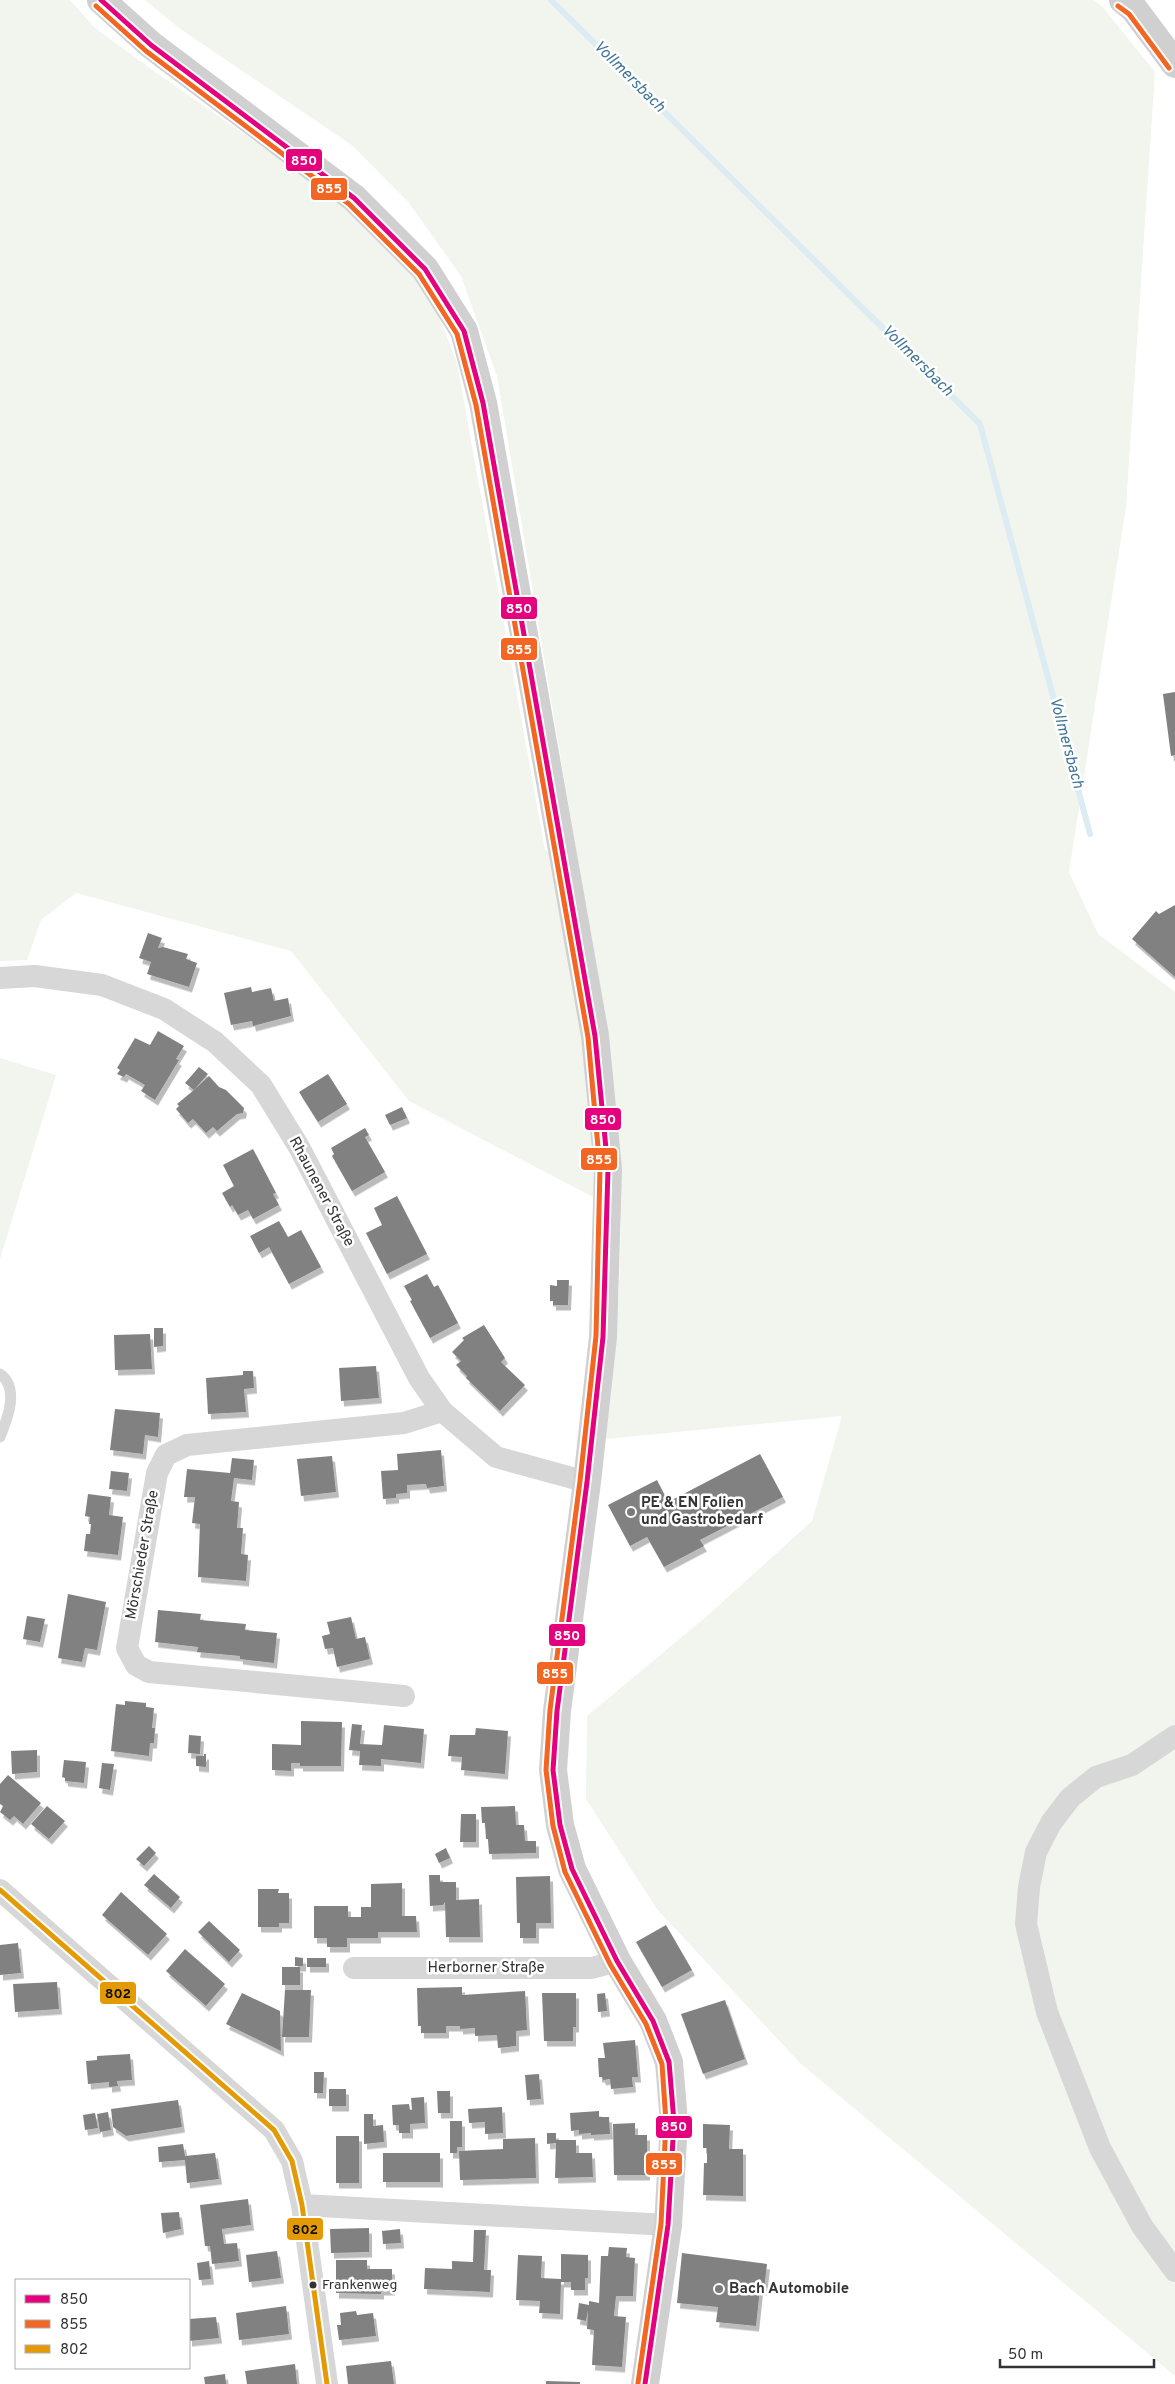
<svg xmlns="http://www.w3.org/2000/svg" width="1175" height="2384" viewBox="0 0 1175 2384" font-family="Overpass,sans-serif">
<style>
.green{fill:#f1f5ed}
.lines{fill:none;stroke-linecap:round;stroke-linejoin:round}
.stream{stroke:#ddebf3;stroke-width:6}
.building{fill:#818181;filter:url(#shadow)}
.lane{stroke:#d7d7d7;stroke-width:11}
.street{stroke:#d7d7d7;stroke-width:22}
.secondary{stroke:#d0d0d0;stroke-width:28}
.bus-1-casing{stroke:#fff;stroke-width:9}
.bus-2-casing{stroke:#fff;stroke-width:9}
.bus-3-casing{stroke:#fff;stroke-width:9}
.bus-1{stroke:#e5007d;stroke-width:5}
.bus-2{stroke:#f26522;stroke-width:5}
.bus-3{stroke:#e39a05;stroke-width:5}
.poi-dot{fill:#7a7a7a;stroke:#fff;stroke-width:2}
.bus-dot{fill:#333;stroke:#fff;stroke-width:2}
.labels{text-anchor:middle;dominant-baseline:central;stroke-width:5;stroke-linejoin:round;paint-order:stroke}
.bus-label{font-size:14px;fill:#333;stroke:#fff;text-anchor:start}
.street-label{font-size:15px;fill:#333;stroke:#fff}
.poi-label{font-size:15px;font-weight:bold;fill:#333;stroke:#fff;text-anchor:start}
.water-label{font-size:16px;font-style:italic;fill:#3f7597;stroke:#fff}
.line-badge{stroke:#fff;stroke-width:2}
.badge-label{font-size:14px;text-anchor:middle;font-weight:bold;fill:#fff}
.pale-badge-label{font-size:14px;text-anchor:middle;font-weight:bold;fill:#111}
</style>
<defs>
<filter id="shadow"><feDropShadow dx="3" dy="5.5" stdDeviation="0" flood-color="#0004"/></filter>
</defs>
<rect width="100%" height="100%" fill="#fff"/>
<!-- green -->
<path class="green" d="M0 0H70L94 27 155 72 346 205 415 277 436 309 457 363 545 850 579 867 497 376 461 276 409 203 353 146 179 28 145 0H1093L1101 5 1155 72 1126 507 1069 872 1098 934 1175 992V2376L800 2063 657 1909 586 1799 587 1716 707 1616 812 1521 842 1416 605 1439 619 1290 621 1221 597 1199 409 1101 291 951 76 893 41 920 27 960 0 961Z
M0 1058 56 1075 0 1259Z"/>
<g class="lines">
<!-- stream -->
<path class="stream" d="M551 0 980 424 1090 834"/>
</g>
<!-- building -->
<path class="building" d="M1175 692V755L1171 756 1163 694Z
M1175 905V977L1132 939 1156 911 1159 914Z
M148 933 162 938 158 948 163 947 188 954 186 959 197 963 189 987 147 974 151 962 139 958Z
M251 987 252 992 271 988 274 1001 288 998 291 1016 253 1026 252 1021 231 1025 224 993Z
M158 1031 184 1046 176 1059 179 1060 155 1100 141 1091 145 1085 126 1074 124 1077 117 1074 120 1070 117 1068 135 1038 150 1045Z
M199 1067 208 1074 194 1090 209 1076 219 1087 226 1090 244 1108 243 1113 237 1114 217 1131 213 1127 206 1133 193 1119 188 1123 176 1109 179 1106 177 1104 194 1090 185 1083Z
M328 1074 347 1104 318 1122 299 1092Z
M402 1107 407 1118 390 1125 385 1115Z
M365 1128 369 1135 365 1137 385 1172 352 1191 332 1156 334 1154 331 1148Z
M253 1149 276 1193 273 1194 279 1205 253 1219 248 1210 238 1215 232 1205 230 1207 222 1193 234 1186 223 1165Z
M397 1196 427 1254 387 1274 366 1233 382 1225 374 1208Z
M279 1221 288 1237 301 1230 321 1267 289 1284 269 1247 259 1253 250 1236Z
M427 1274 434 1287 438 1285 458 1323 430 1338 410 1301 412 1300 404 1286Z
M557 1280H569L568 1305H553V1301H550V1285L557 1286Z
M484 1325 505 1358 501 1362 525 1385 500 1411 466 1378 467 1376 456 1365 461 1361 452 1352 464 1340 462 1338Z
M154 1328H163V1346L154 1347Z
M150 1334 152 1369 115 1370 114 1335Z
M376 1366 379 1398 341 1401 339 1368Z
M243 1371H253L254 1388 244 1389 246 1412 208 1414 206 1378 243 1375Z
M115 1409 160 1413 158 1437 145 1435 143 1454 110 1450Z
M441 1450 444 1486 427 1488 426 1484 407 1485V1493L396 1494V1498L383 1499 381 1471 398 1470 397 1454Z
M760 1454 783 1497 700 1540 704 1546 664 1567 647 1537 630 1546 608 1505 657 1480 668 1502Z
M332 1456 336 1492 301 1496 297 1459Z
M232 1458 254 1460 252 1480 234 1478 231 1501 239 1502 237 1528H243L241 1554 248 1555 246 1581 198 1577 200 1524 192 1523 195 1497H184L187 1469 230 1473Z
M111 1471 129 1473 127 1491 109 1489Z
M88 1494 111 1497 109 1515 123 1517 118 1555 84 1551 86 1534H90L91 1524H89L90 1517 85 1516Z
M68 1594 106 1602 97 1650 85 1648 82 1662 58 1658Z
M158 1610 201 1614 200 1620 246 1624 245 1630 277 1633 274 1663 240 1659V1656L197 1652 198 1647 155 1642Z
M27 1616 45 1619 40 1642 23 1639Z
M351 1617 356 1639 365 1637 370 1659 337 1667 333 1648 325 1649 322 1636 330 1634 327 1622Z
M125 1701 146 1703V1707L154 1708 152 1728H155L154 1743H150L149 1756 111 1751 116 1704 125 1705Z
M301 1721 342 1722 341 1766H300V1763H291V1771L272 1770V1744L301 1745Z
M352 1724 362 1725 360 1744 382 1745 384 1725 424 1729 421 1763 381 1759V1766L359 1765 360 1751 349 1750Z
M476 1728 508 1731 505 1774 461 1770 462 1757 448 1756 450 1735H475Z
M189 1735 201 1736 200 1754 188 1753Z
M37 1750V1772L12 1774 11 1751Z
M204 1754H206V1767L196 1766V1756H204Z
M64 1760 86 1762 84 1783 65 1781V1778L62 1777Z
M102 1763 114 1764 110 1790 99 1788Z
M8 1775 41 1803 23 1824 14 1816 10 1820 0 1812 3 1806 0 1804V1784Z
M47 1806 65 1821 49 1839 31 1824Z
M515 1806 516 1825H524L525 1841H536V1853L489 1854 488 1839H486L485 1823H482L481 1807Z
M461 1814H476V1842H460Z
M149 1846 156 1853 144 1866 136 1859Z
M446 1848 450 1858 439 1863 435 1854Z
M154 1874 180 1897 171 1908 144 1885Z
M429 1875H440V1882H456V1900L479 1899 480 1937H446L445 1902 443 1905 430 1906Z
M550 1876 551 1923H536V1938H520V1923H517L516 1877Z
M402 1883V1916H416L417 1932H378V1938H347V1947H327V1938H314V1906H348V1917H361V1907H371V1884Z
M258 1889H279L278 1893H289V1923H279V1927H258Z
M121 1892 167 1934 148 1955 102 1915Z
M209 1921 240 1950 229 1962 198 1932Z
M666 1925 692 1970 662 1987 636 1942Z
M18 1943 21 1973 0 1975V1945Z
M185 1949 225 1984 206 2006 166 1971Z
M295 1957 303 1958V1966H295Z
M307 1958H326V1967H307Z
M282 1967H300V1985H282Z
M57 1982 59 2009 15 2012 13 1984Z
M462 1987V1995L525 1991 527 2030 516 2031V2046L498 2048 497 2035 475 2036V2028L460 2029V2026H446V2033H421V2026H418L417 1988Z
M285 1990H311L309 2037H282Z
M242 1993 280 2011 281 2051 226 2024Z
M542 1993H576V2027H573V2041H544Z
M605 1993 607 2011 598 2012 597 1994Z
M725 2000 745 2059 703 2074 681 2014Z
M635 2040 638 2077H632L633 2087 611 2089 610 2079 603 2080 602 2077H599L598 2058H605L603 2043Z
M130 2054 132 2080 117 2081 118 2086 109 2087V2082L88 2084 86 2061 97 2060V2056Z
M314 2072H324L323 2093H314Z
M539 2074 541 2099 527 2100 525 2075Z
M329 2089H346V2106H329Z
M437 2091H450V2113H438Z
M424 2097 425 2123 410 2124V2133H399V2125H393L392 2105 409 2104 410 2110H412L411 2098Z
M178 2100 182 2127 126 2136 113 2127 111 2109Z
M502 2107 503 2133 485 2134V2122L469 2123 468 2109Z
M599 2111V2117H609L610 2134 591 2135V2133L579 2134V2130L571 2131 570 2113Z
M108 2112 111 2130 100 2132 97 2114Z
M95 2113 98 2128 85 2130 83 2115Z
M364 2114H373V2126L383 2125 384 2142 364 2144Z
M450 2121H462V2147H457V2153H450Z
M635 2123V2135H647V2175H614L613 2124Z
M703 2124 730 2125 729 2149H743V2196L703 2195 704 2163H707V2148H703Z
M547 2133H556V2140H576V2153H592L593 2177 555 2178 556 2143 547 2144Z
M336 2136H359V2183H336Z
M535 2138 536 2178 460 2180 459 2151 503 2149V2139Z
M183 2144 185 2156 215 2153 219 2179 187 2183 185 2160 159 2162 158 2147Z
M383 2153H440V2182H383Z
M248 2199 251 2225 222 2229 224 2244 237 2243 239 2261 212 2264 210 2246H205L200 2205Z
M179 2212 181 2229 163 2233 161 2213Z
M369 2228V2252L331 2253 330 2229Z
M400 2229 401 2243 383 2244 382 2231Z
M474 2230H486L484 2270H491L490 2292 424 2289 425 2268 452 2269V2261L473 2262Z
M609 2247 627 2248 626 2257 635 2258 633 2296H616L614 2316 626 2317 622 2367 592 2365 594 2330 587 2329 588 2310 586 2321 577 2319 579 2303 589 2305V2301L599 2303 601 2256H608Z
M277 2251 281 2278 249 2282 246 2255Z
M682 2253 767 2264 764 2290 760 2289 756 2326 716 2322 718 2307 677 2303Z
M561 2254 588 2255V2278H585V2290H571V2282H561L560 2314 539 2313 540 2301 516 2300 518 2255 542 2256 541 2278 561 2279Z
M336 2260H367V2269H392V2290H381V2294L336 2293Z
M209 2261 211 2279 199 2280 197 2263Z
M286 2306 289 2334 239 2340 236 2313Z
M356 2311 357 2315 373 2313 376 2336 339 2340 337 2325H341L340 2313Z
M216 2317 219 2338 189 2341V2319Z
M391 2361 394 2384H348L346 2366Z
M295 2364 297 2384H247L245 2371Z
M225 2374 226 2384H205L204 2377Z
M546 2381 580 2382V2384H546Z"/>
<g class="lines">
<!-- lane -->
<path class="lane" d="M0 1374C20 1388 7 1420 0 1437"/>
<!-- street -->
<path class="street" d="M0 978 35 976 102 985 164 1009 215 1042 261 1085 299 1147 419 1378 442 1411 496 1457 587 1482
M404 1696 149 1672 136 1665 127 1648 157 1473 166 1455 187 1445 404 1423 442 1411
M1175 1736 1132 1765 1096 1777 1070 1798 1051 1823 1036 1852 1029 1887 1026 1924 1047 2012 1100 2148 1142 2226 1175 2271
M0 1890 274 2130 292 2161 302 2205 327 2384
M354 1968H592L617 1961
M302 2205 668 2225"/>
<!-- secondary -->
<path class="secondary" d="M101 0 151 45 354 198 425 269 464 331 483 403 595 1036 608 1169 603 1337 587 1482 557 1711 553 1770 560 1825 572 1869 617 1961 653 2021 669 2062 674 2122 668 2225 645 2384
M1123 0 1134 9 1175 64"/>
<!-- bus-1 casing -->
<g class="bus-1-casing">
<path id="bus-1" d="M101 0 151 45 354 198 425 269 464 331 483 403 595 1036 608 1169 603 1337 587 1482 557 1711 553 1770 560 1825 572 1869 617 1961 653 2021 669 2062 674 2122 668 2225 645 2384"/>
</g>
<!-- bus-2 casing -->
<g class="bus-2-casing">
<path id="bus-2" d="M96 6 146 51 349 204 419 274 457 334 476 405 588 1037 600 1169 596 1336 580 1481 550 1710 546 1770 553 1826 565 1872 610 1964 646 2024 662 2064 666 2122 661 2224 638 2383
M1118 6 1129 14 1169 68"/>
</g>
<!-- bus-3 casing -->
<g class="bus-3-casing">
<path id="bus-3" d="M0 1890 274 2130 292 2161 302 2205 327 2384"/>
</g>
<!-- bus-1 -->
<use href="#bus-1" class="bus-1"/>
<!-- bus-2 -->
<use href="#bus-2" class="bus-2"/>
<!-- bus-3 -->
<use href="#bus-3" class="bus-3"/>
</g>
<!-- markers -->
<g class="poi-dot">
<circle cx="631" cy="1512" r="5"/>
<circle cx="719" cy="2289" r="5"/>
</g>
<circle class="bus-dot" cx="313" cy="2285" r="4.5"/>
<g class="labels">
<!-- bus labels -->
<g class="bus-label">
<text x="322" y="2285">Frankenweg</text>
</g>
<!-- street labels -->
<g class="street-label">
<text transform="translate(321 1192) rotate(62)">Rhaunener Straße</text>
<text transform="translate(143 1555) rotate(-80)">Mörschieder Straße</text>
<text x="486" y="1968">Herborner Straße</text>
</g>
<!-- poi labels -->
<g class="poi-label">
<text x="641" y="1503">PE &amp; EN Folien<tspan x="641" dy="17">und Gastrobedarf</tspan></text>
<text x="729" y="2289">Bach Automobile</text>
</g>
<!-- water labels -->
<g class="water-label">
<text transform="translate(629 77) rotate(45)">Vollmersbach</text>
<text transform="translate(917 361) rotate(45)">Vollmersbach</text>
<text transform="translate(1066 743) rotate(75)">Vollmersbach</text>
</g>
</g>
<g class="line-badge">
<rect x="285" y="148" width="38" height="24" rx="5" fill="#e5007d"/>
<rect x="310" y="177" width="38" height="24" rx="5" fill="#f26522"/>
<rect x="500" y="596" width="38" height="24" rx="5" fill="#e5007d"/>
<rect x="500" y="637" width="38" height="24" rx="5" fill="#f26522"/>
<rect x="584" y="1107" width="38" height="24" rx="5" fill="#e5007d"/>
<rect x="580" y="1147" width="38" height="24" rx="5" fill="#f26522"/>
<rect x="548" y="1623" width="38" height="24" rx="5" fill="#e5007d"/>
<rect x="536" y="1661" width="38" height="24" rx="5" fill="#f26522"/>
<rect x="99" y="1981" width="38" height="24" rx="5" fill="#e39a05"/>
<rect x="655" y="2115" width="38" height="24" rx="5" fill="#e5007d"/>
<rect x="645" y="2152" width="38" height="24" rx="5" fill="#f26522"/>
<rect x="286" y="2217" width="38" height="24" rx="5" fill="#e39a05"/>
</g>
<g class="badge-label">
<text x="304" y="165">850</text>
<text x="329" y="193">855</text>
<text x="519" y="613">850</text>
<text x="519" y="654">855</text>
<text x="603" y="1124">850</text>
<text x="599" y="1164">855</text>
<text x="567" y="1640">850</text>
<text x="555" y="1678">855</text>
<text x="674" y="2131">850</text>
<text x="664" y="2169">855</text>
</g>
<g class="pale-badge-label">
<text x="118" y="1998">802</text>
<text x="305" y="2234">802</text>
</g>
<!-- legend -->
<rect x="15" y="2279" width="175" height="90" fill="#ffffff" stroke="#adadad"/>
<rect x="25" y="2295" width="25" height="8" fill="#e5007d" stroke="#adadad"/>
<text x="60" y="2304" font-size="15" fill="#333333">850</text>
<rect x="25" y="2320" width="25" height="8" fill="#f26522" stroke="#adadad"/>
<text x="60" y="2329" font-size="15" fill="#333333">855</text>
<rect x="25" y="2345" width="25" height="8" fill="#e39a05" stroke="#adadad"/>
<text x="60" y="2354" font-size="15" fill="#333333">802</text>
<!-- scale -->
<path d="M1000 2359v8h154v-8" fill="none" stroke="#333333" stroke-width="2.5"/>
<text x="1008" y="2359" font-size="15" fill="#333333" stroke="#ffffff" stroke-width="4" paint-order="stroke">50 m</text>
</svg>
